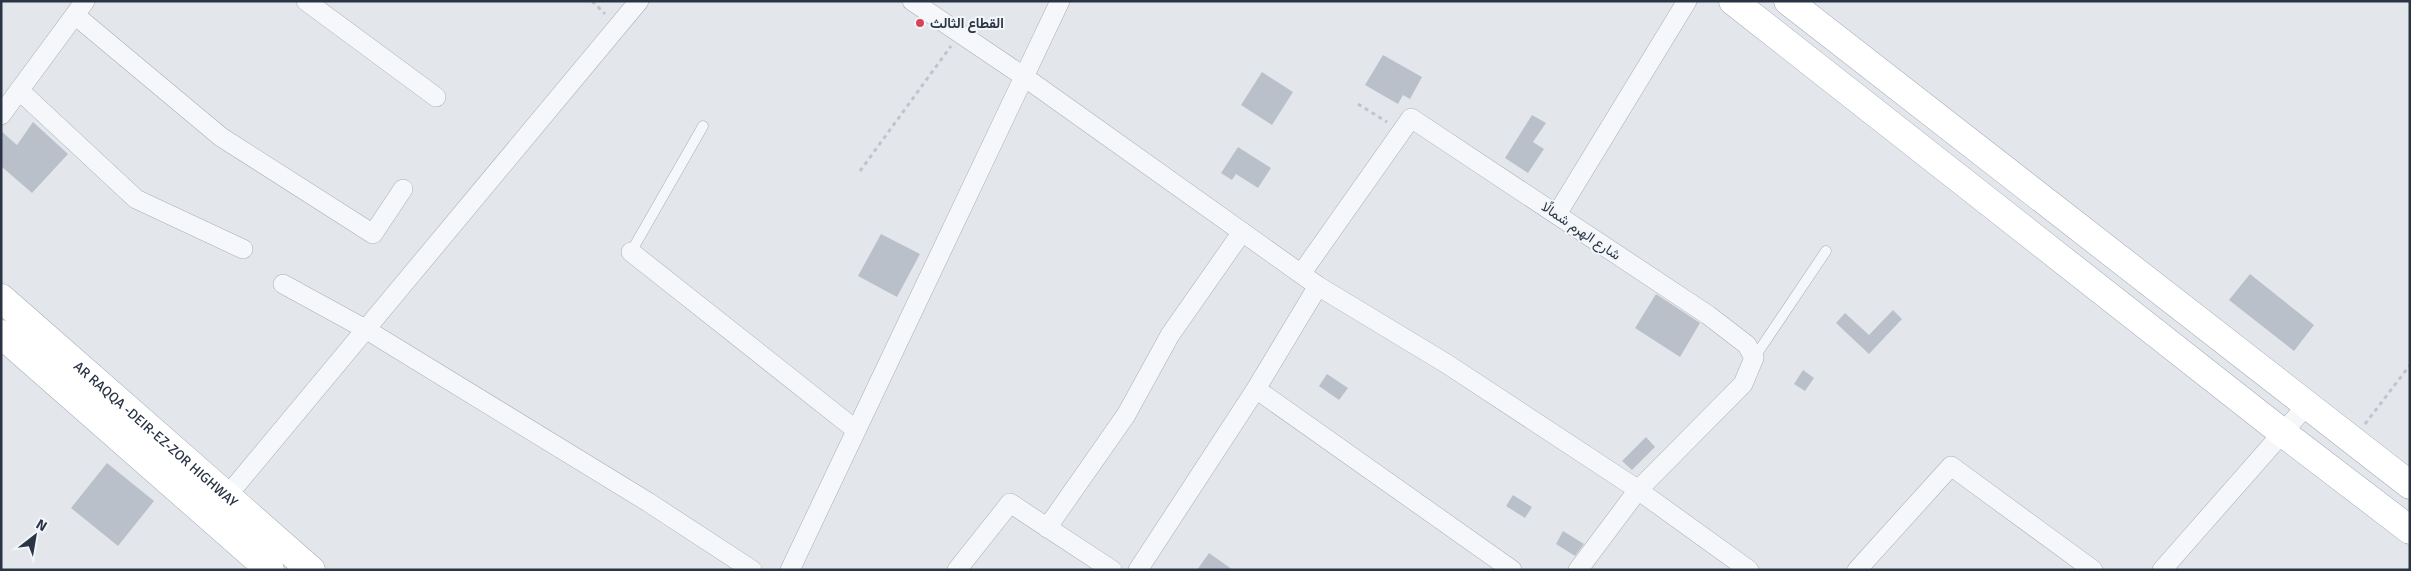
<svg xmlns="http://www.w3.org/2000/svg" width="2411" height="571" viewBox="0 0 2411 571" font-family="Signika,Vazirmatn,sans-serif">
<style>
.building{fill:#bac0ca}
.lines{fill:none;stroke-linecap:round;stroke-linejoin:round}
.service-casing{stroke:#a8aeb7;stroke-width:11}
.minor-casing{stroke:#a8aeb7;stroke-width:20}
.primary-casing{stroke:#a2abb8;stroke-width:29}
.path{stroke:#c1c4cb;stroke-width:3;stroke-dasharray:4 4;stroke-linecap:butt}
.service{stroke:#f6f7fa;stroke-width:10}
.minor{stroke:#f6f7fa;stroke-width:19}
.primary{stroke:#fff;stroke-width:28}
.poi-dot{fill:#d4455a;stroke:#f3f6f9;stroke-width:2}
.labels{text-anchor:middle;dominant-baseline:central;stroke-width:4;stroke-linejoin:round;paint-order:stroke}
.poi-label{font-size:14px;font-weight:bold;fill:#2a3445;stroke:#f3f6f9;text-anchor:start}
.street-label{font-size:14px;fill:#2a3445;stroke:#f3f6f9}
</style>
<rect width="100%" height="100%" fill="#e3e7ec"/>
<!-- building -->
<path class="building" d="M1383 55 1422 77 1410 99 1403 95 1398 104 1365 85Z
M1262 72 1293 92 1272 125 1241 105Z
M1532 115 1546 123 1533 142 1544 149 1528 173 1505 158Z
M33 122 68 154 32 193 1 166V131L17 145Z
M1238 147 1271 168 1258 188 1236 174 1232 180 1221 173Z
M881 234 920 254 897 297 858 276Z
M2250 274 2314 325 2294 351 2229 300Z
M1656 294 1700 323 1680 357 1635 328Z
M1893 310 1902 319 1869 354 1836 323 1845 313 1869 335Z
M1803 370 1814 378 1805 391 1794 384Z
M1327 374 1348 388 1339 400 1319 386Z
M1646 437 1655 447 1632 470 1622 461Z
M107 463 154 501 118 546 71 508Z
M1513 495 1532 507 1525 518 1506 506Z
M1563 531 1584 544 1575 556 1556 544Z
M1209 553 1233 570H1197Z"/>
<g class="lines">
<!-- service casing -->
<g class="service-casing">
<path id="service" d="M631 252 703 126
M1754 358 1826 251"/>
</g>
<!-- minor casing -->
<g class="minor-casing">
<path id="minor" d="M306 1 436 97
M912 1 1023 76 1318 286 1447 364 1631 485 1749 570
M75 15 221 137 373 234 403 189
M19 90 136 199 243 249
M1 115 85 1
M1557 214 1687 1
M631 252 856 430
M1301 274 1411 118 1708 315 1747 345 1754 358 1743 384 1638 490 1578 570
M283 284 367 330 648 502 752 570
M1256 389 1512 570
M227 496 639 1
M1047 528 1126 415 1170 335 1242 232
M790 570 1060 1
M957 570 1010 503 1112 570
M1138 570 1256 389 1318 286
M1857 570 1951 466 2093 570
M2162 570 2307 405"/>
</g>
<!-- primary casing -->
<g class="primary-casing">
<g id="primary">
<path d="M1733 1 2283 433 2410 530"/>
<path d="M1788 1 2410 485"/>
<path id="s1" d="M1 298 311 570"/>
<path d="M1 334 270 570"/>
</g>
</g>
<!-- path -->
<path class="path" d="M592 1 605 14
M1358 104 1387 122
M860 171 951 46
M2365 424 2410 365"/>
<!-- service -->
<use href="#service" class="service"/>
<!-- minor -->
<use href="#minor" class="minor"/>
<!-- primary -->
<use href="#primary" class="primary"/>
</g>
<!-- markers -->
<circle class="poi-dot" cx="920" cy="23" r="5"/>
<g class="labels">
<!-- poi labels -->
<g class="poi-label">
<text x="930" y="23">القطاع الثالث</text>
</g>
<!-- street labels -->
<g class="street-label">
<text transform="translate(1581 231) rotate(34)">شارع الهرم شمالًا</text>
<text stroke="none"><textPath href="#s1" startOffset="206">AR RAQQA -DEIR-EZ-ZOR HIGHWAY</textPath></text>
</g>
</g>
<!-- border -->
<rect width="2411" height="571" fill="none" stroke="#2a3445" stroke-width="5"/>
<!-- north arrow -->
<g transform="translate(35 536) rotate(31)" stroke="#f3f6f9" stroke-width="4" paint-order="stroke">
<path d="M0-4L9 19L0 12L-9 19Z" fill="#2a3445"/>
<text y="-8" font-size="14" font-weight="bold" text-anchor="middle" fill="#2a3445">N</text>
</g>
</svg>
